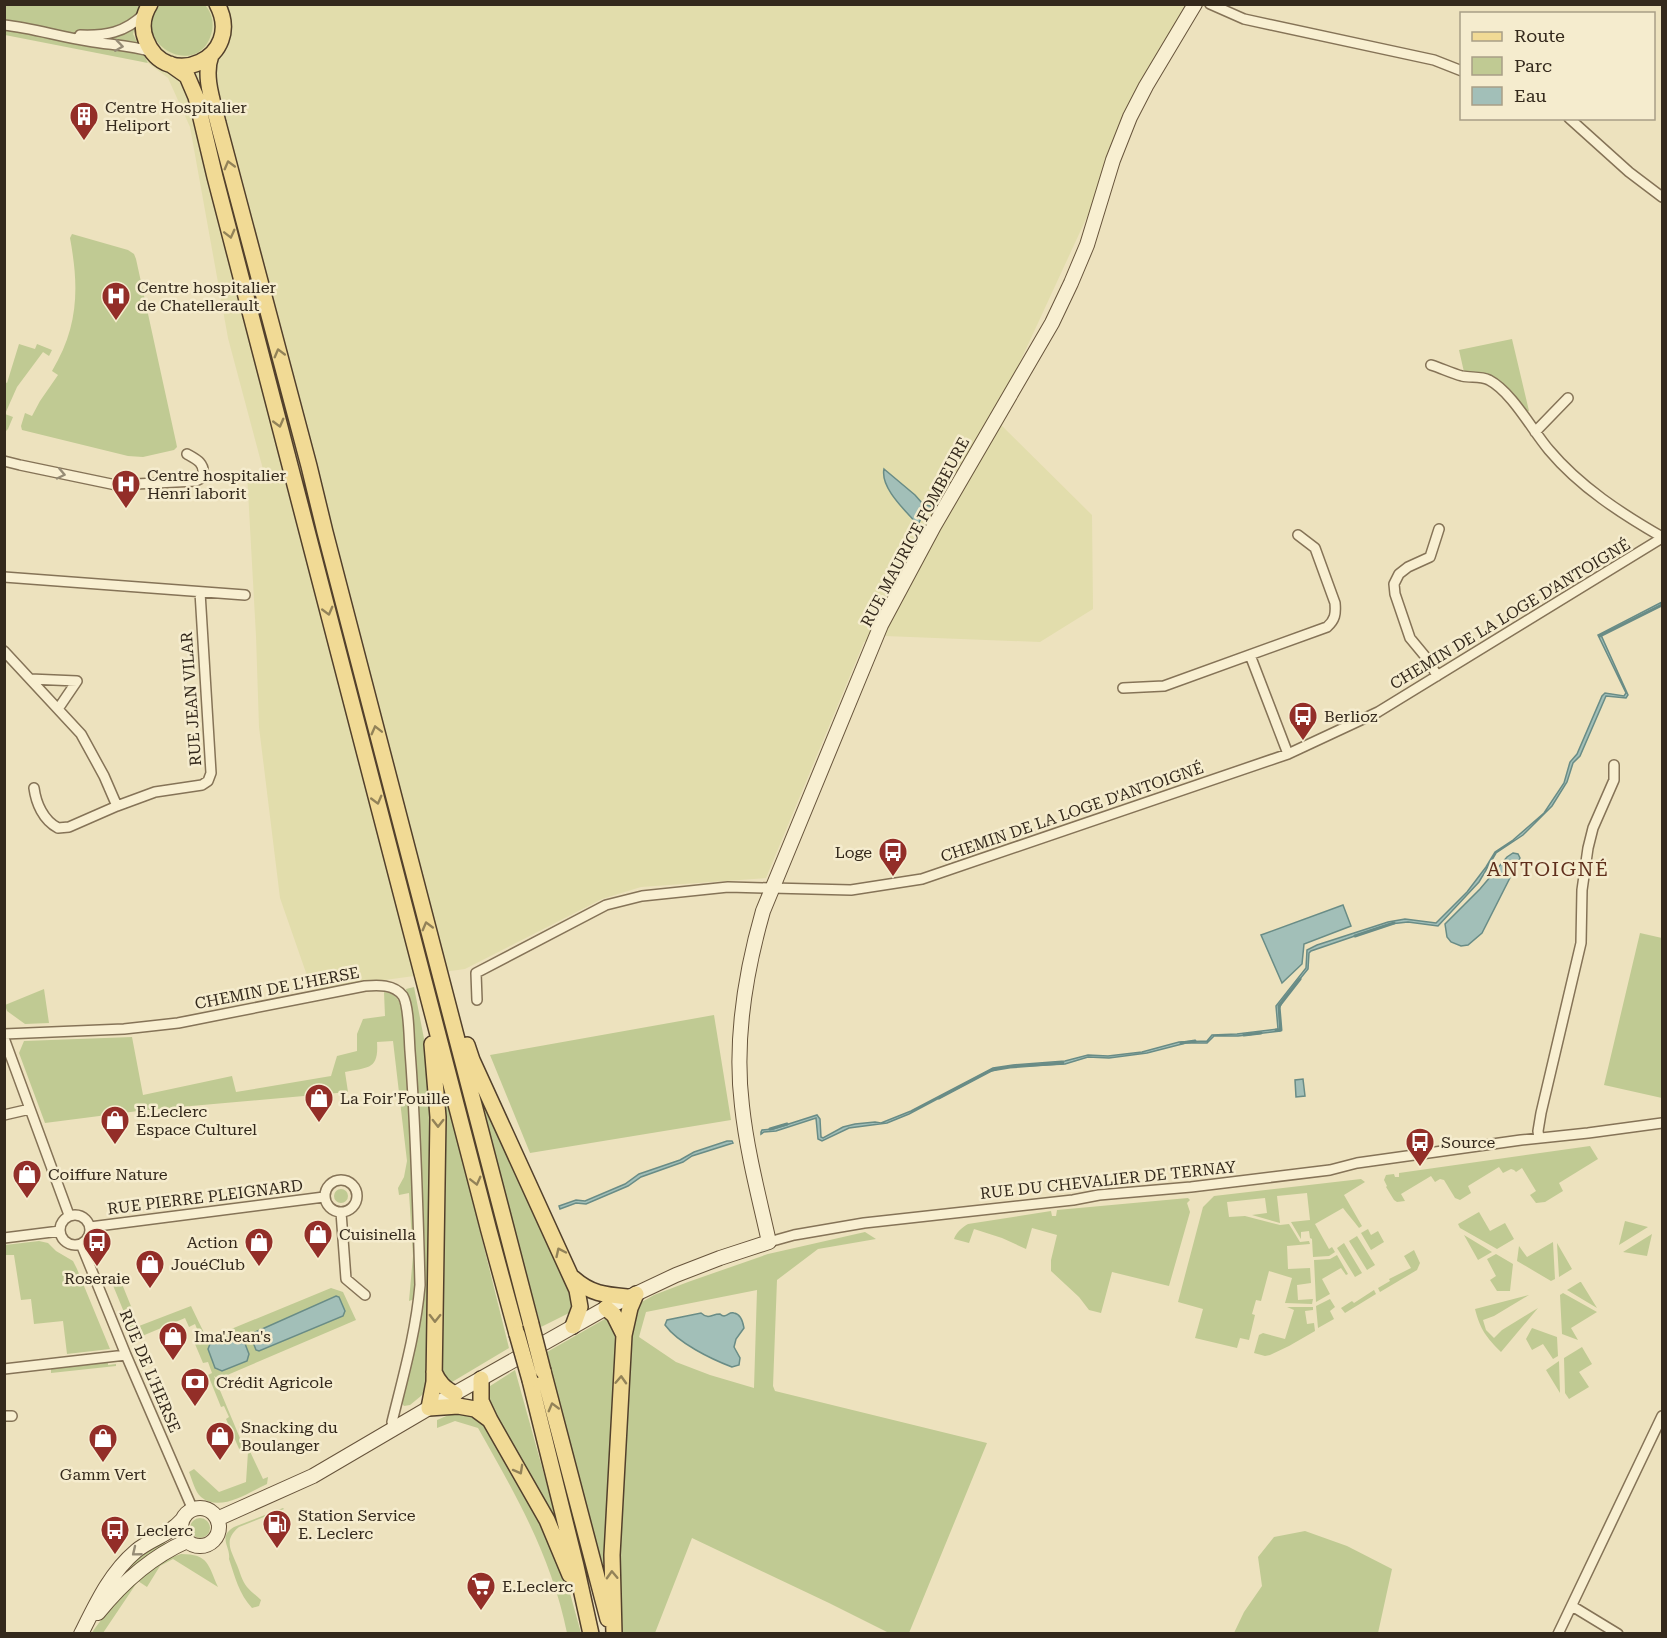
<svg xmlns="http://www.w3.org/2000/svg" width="1667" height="1638" viewBox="0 0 1667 1638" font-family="'Roboto Serif',serif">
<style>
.farmland{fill:#e2ddac}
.green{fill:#c0ca93;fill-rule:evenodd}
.water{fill:#a2bfb8;stroke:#698c86;stroke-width:1.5}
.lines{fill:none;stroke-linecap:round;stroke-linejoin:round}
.stream{stroke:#698c86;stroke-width:3}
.street-casing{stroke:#857357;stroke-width:12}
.secondary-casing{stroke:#67543b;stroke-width:16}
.primary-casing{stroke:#52402c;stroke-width:18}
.street{stroke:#f8efd1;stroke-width:9}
.secondary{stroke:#f8efd1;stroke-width:14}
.primary{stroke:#f1da95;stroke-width:15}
.primary-bridge-casing{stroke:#52402c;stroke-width:18;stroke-linecap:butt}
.primary-bridge{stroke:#f1da95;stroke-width:15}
.oneway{stroke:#968c76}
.oneway2{stroke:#928258}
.labels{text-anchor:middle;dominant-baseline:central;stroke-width:5;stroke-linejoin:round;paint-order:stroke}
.poi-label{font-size:16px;fill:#34291c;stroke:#f5ecce;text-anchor:start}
.street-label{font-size:16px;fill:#34291c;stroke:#f5ecce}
.quarter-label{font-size:20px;letter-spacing:1.5px;fill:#602f1c;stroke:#f5ecce}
</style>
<rect width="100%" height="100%" fill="#ede2be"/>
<!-- farmland -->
<path class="farmland" d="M141 4 1185 5 994 418 1092 515 1093 609 1040 642 885 636 864 642 766 878 641 887 602 899 465 969 312 990 280 898 259 727 256 636 247 473H264L228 338 190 127 168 78 148 63 133 34Z"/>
<!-- green -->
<path class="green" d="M4 5H141L133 34 148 63 5 35Z
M160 5H205C211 12 214 21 212 31 200 83 127 43 160 5Z
M72 234 128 250 134 254 136 259 176 442 177 447 174 450 143 457 128 456 22 430 21 426 25 413 32 416 40 401 58 375 52 371C79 326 79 287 70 238Z
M1512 339 1529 411 1527 412C1509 386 1497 372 1464 372L1459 350Z
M19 344 35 349 37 344 52 350 49 356 43 352 17 387 5 414 13 417 8 429 5 432V382L7 383Z
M1640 933 1662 938V1098L1604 1085Z
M414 987 426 1049 430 1102 431 1296 429 1372 425 1391 421 1396 410 1405 404 1406 401 1402C412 1365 422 1328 424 1290 427 1240 421 1189 419 1139 417 1088 417 1038 406 989Z
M44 989 49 1023 25 1024 7 1011 5 1005Z
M384 992C403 994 404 1014 405 1030L416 1281 415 1299 409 1301 413 1256 409 1193 399 1195 398 1188 404 1177 407 1161 393 1041 377 1042C379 1070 368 1067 345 1072L348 1092 146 1110 45 1123 19 1053 24 1041 132 1037 143 1095 232 1076 236 1092 331 1076 337 1056 357 1051V1034L363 1019 385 1016Z
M714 1015 731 1120 530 1153 490 1055Z
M437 1058 509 1348 452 1382H446L441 1377Z
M470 1068 572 1289V1304L569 1313 541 1327Z
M1590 1146 1598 1159 1559 1183 1563 1191 1545 1202 1536 1203 1530 1195 1536 1191 1522 1168 1516 1172 1514 1170 1511 1169 1503 1173 1499 1167 1468 1186 1471 1193 1460 1200 1455 1198 1444 1180 1440 1179 1435 1182 1431 1176 1401 1194 1405 1201 1397 1202 1394 1200 1386 1187 1387 1186 1384 1180 1386 1175 1394 1174 1395 1177H1399V1173Z
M1361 1179 1365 1182 1344 1195 1362 1226 1359 1228C1354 1221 1348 1215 1343 1208L1315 1224 1329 1249 1332 1247 1335 1252 1329 1256 1313 1257 1312 1239 1310 1238 1309 1231 1301 1232V1239L1291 1222 1310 1220 1307 1193 1277 1196 1280 1223 1252 1215 1267 1213 1265 1198 1227 1202 1229 1217 1245 1216 1280 1225 1289 1224 1300 1242 1309 1241 1310 1244 1287 1246 1288 1269 1310 1268 1311 1283 1297 1285 1298 1300 1313 1299 1312 1304 1285 1303 1292 1278 1269 1271 1261 1301 1256 1300 1252 1314 1255 1315 1249 1340 1240 1338 1237 1348 1195 1338 1203 1309 1178 1302 1203 1207 1214 1196Z
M334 1196a7 7 0 1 1 14 0a7 7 0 1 1-14 0Z
M1188 1198 1190 1200 1187 1203 1190 1212 1169 1286 1112 1272 1101 1313 1089 1310 1079 1297 1051 1271V1260L1057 1235 1032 1228 1026 1249 1002 1238 974 1229 969 1243 954 1239C956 1233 961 1228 968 1224L1051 1211 1052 1216H1056L1057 1210Z
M1479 1212 1490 1231 1505 1223 1514 1239 1497 1249 1460 1228 1458 1224Z
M1625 1221 1648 1227 1619 1245Z
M1368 1229 1371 1235 1378 1231 1384 1242 1371 1250 1361 1233Z
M865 1232 876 1239 818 1249 777 1280 773 1386 775 1391 987 1443 909 1633H889L829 1603 692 1538 655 1633 623 1634 620 1617 617 1577 630 1324 640 1303 654 1295 688 1282 768 1254ZM757 1290 754 1388 710 1375 676 1362 639 1337 646 1312Z
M1652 1234 1647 1256 1623 1252Z
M1464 1235 1492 1252 1478 1260Z
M1357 1236 1375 1265 1367 1270 1349 1241Z
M39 1241 48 1243 56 1251 73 1261 77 1269 110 1349 67 1354 63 1321 34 1324 31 1299 21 1300 14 1255H5V1245Z
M1553 1242 1555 1279 1551 1281 1517 1261 1519 1246 1527 1257Z
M1344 1243 1362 1273 1355 1277 1337 1248Z
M1557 1243 1572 1269 1559 1277Z
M1414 1250 1420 1263 1417 1270 1380 1292 1378 1288 1390 1281 1389 1279 1411 1268 1404 1256Z
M1496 1254 1513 1264 1510 1291H1497L1490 1280 1496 1276 1487 1259Z
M1337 1255 1348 1274 1346 1275 1341 1268 1322 1279 1330 1294 1316 1302 1314 1260 1330 1259Z
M1580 1282H1581L1597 1308 1567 1290Z
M112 1283 122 1284 139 1326 191 1306 207 1339 331 1288 343 1292 356 1320 218 1379 214 1376 242 1443 247 1445 263 1479 268 1477 267 1484C249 1492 220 1513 201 1497 195 1492 192 1479 189 1472L194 1469 219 1492 246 1482 248 1452 240 1451 226 1419 229 1417 224 1406 221 1407 208 1375 212 1373 208 1362 203 1363 195 1344 202 1341 195 1324 189 1327 185 1318 135 1339Z
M1374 1290 1376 1294 1345 1313 1341 1308 1352 1301 1354 1303Z
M1563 1293 1597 1312 1571 1328 1578 1340 1562 1334 1560 1295Z
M1529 1295 1494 1316 1483 1320 1486 1330 1494 1338 1502 1330 1538 1308 1501 1352C1486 1337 1480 1329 1475 1309Z
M1330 1299 1335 1307 1330 1311 1334 1319 1318 1328 1316 1306Z
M1287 1307H1313V1310L1305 1311 1307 1324 1314 1323 1315 1331 1289 1346 1270 1355 1265 1356 1254 1353 1259 1335 1263 1333 1285 1339 1294 1310Z
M610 1316 619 1330 610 1605 547 1352Z
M1532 1328 1557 1337 1558 1356 1553 1359 1543 1344 1532 1350 1526 1339Z
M1582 1347 1592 1364 1579 1372 1589 1387 1569 1399 1565 1393 1564 1358Z
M108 1360V1365L116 1364V1366L51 1373V1366Z
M1559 1361 1560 1393 1546 1370Z
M515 1370 567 1557 487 1406V1388Z
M462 1411 485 1422 536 1510 563 1568 581 1633H567C563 1614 558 1595 551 1576 533 1524 505 1476 478 1428L455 1421 437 1428V1420L451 1414Z
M283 1508 284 1509 239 1527C223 1540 231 1550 237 1565 240 1572 242 1581 247 1587 251 1592 256 1595 261 1600L259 1606 252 1608C239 1594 235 1577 229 1559 231 1547 217 1537 234 1527Z
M190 1528a10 10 0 1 1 20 0a10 10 0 1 1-20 0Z
M1305 1531 1347 1546 1392 1569 1378 1633H1234L1244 1612 1262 1586 1258 1557 1274 1537Z
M163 1540 167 1546 108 1596 135 1557Z
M181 1554C209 1554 208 1565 218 1587L173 1559 160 1566 147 1587 138 1581 103 1633 91 1634C111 1605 146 1564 181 1554Z"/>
<!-- water -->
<path class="water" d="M884 469 915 495 923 504 937 508 935 512 925 509 918 525C906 511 880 488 884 469Z
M1662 602V605L1601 635 1628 695 1626 698 1606 696 1580 756 1573 763 1567 782 1552 806 1523 835 1496 853 1479 882 1438 926 1408 922 1390 924 1311 951 1309 953 1308 969 1283 1000 1279 1009 1280 1031 1238 1036H1214L1207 1043H1186L1147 1053 1109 1058 1088 1057 1065 1064 1005 1067 988 1072 909 1114 887 1123 849 1128 822 1141 818 1139 816 1118 776 1131 764 1132 761 1134V1132L762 1130 773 1129 817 1115 820 1119 821 1137 823 1138 843 1127 855 1124 875 1122 881 1123 911 1111 993 1068 1013 1065 1065 1061 1088 1055 1108 1056 1142 1052 1179 1042 1207 1041 1212 1035 1237 1034 1278 1029 1276 1006 1306 968 1307 950 1317 945 1388 922 1405 919 1436 923 1467 892 1486 867 1495 852 1513 840 1544 813 1564 783 1570 762 1577 754 1602 696 1605 693 1624 696 1626 693 1598 635Z
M1513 853 1518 854 1520 858 1482 933 1468 945 1461 946 1451 942 1447 937 1445 924 1480 889 1507 857Z
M1343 905 1351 926 1304 944 1302 964 1282 983 1261 935Z
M1303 1079 1305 1096 1296 1097 1295 1080Z
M727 1141H732L733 1143 692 1156 683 1162 641 1177 628 1186 586 1204 576 1203 560 1209 559 1206 576 1200 585 1201 625 1184 639 1174 680 1160 694 1152Z
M336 1296 339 1297 345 1311 343 1316 259 1351 256 1350 251 1337 253 1333Z
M701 1313C709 1320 711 1314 720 1314 721 1315 723 1316 724 1316 729 1315 729 1312 734 1313 741 1314 743 1322 744 1328L736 1339 734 1347 740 1358 739 1365 732 1367C711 1359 678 1343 665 1325L667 1320Z
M237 1333 242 1336 249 1354 247 1361 222 1371 215 1368 208 1349 210 1344Z"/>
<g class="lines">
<!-- stream -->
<path class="stream" d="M1600 636 1662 605
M1355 936 1394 923
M1276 1030H1281L1279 1006 1300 979
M1244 1035 1261 1033
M1181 1043 1195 1041
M939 1098 992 1070 1010 1067 1063 1063
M770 1129 787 1124"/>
<!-- street casing -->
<g class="street-casing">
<path id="street" d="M1210 4 1244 19 1434 60 1462 71
M4 25C33 28 60 37 88 41 109 45 131 45 152 52
M80 35C105 36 125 33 144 14
M1569 118 1629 172 1662 197
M1431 365C1441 368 1451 373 1462 376 1471 378 1480 376 1489 380 1512 392 1532 430 1549 450 1580 487 1622 514 1662 537
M1535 432 1568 398
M4 461 20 465 116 485 196 481 200 479 203 475C205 463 196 459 187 454
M4 577 245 595
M4 651 81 734 104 776 117 806 155 792 202 785 208 781 211 773 200 592
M1250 655 1288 754
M1437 676 1429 661 1410 638 1395 594 1394 584 1399 574 1408 567 1430 557 1439 529
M30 679 77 681 58 709
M1123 688 1164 686 1327 627C1335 620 1336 614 1335 603L1315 548 1298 535
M34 788C36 803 43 820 58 828L69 827 117 806
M477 1000 476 973 606 905 642 896 728 887 851 890 922 879 1288 754 1378 712 1662 538
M4 1034 124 1029 178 1023 365 986C378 985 394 984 403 996 409 1006 409 1038 410 1051 416 1129 418 1207 420 1285 416 1332 403 1377 392 1422L394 1429
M4 1038 69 1215
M4 1115 30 1109
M1539 1138 1538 1131 1541 1113 1581 943 1582 890 1588 848 1593 828 1614 780V765
M325 1196a16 16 0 1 1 32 0a16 16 0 1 1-32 0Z
M341 1212 346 1279 365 1295
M60 1230a15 15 0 1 1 30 0a15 15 0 1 1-30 0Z
M90 1227 324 1197
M4 1238 60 1231
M769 1242 794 1235 864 1223 1073 1200 1099 1195 1191 1187 1330 1170 1357 1163 1521 1140 1588 1133 1662 1123
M81 1244 126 1355 193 1510
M4 1369 126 1355
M4 1416H12
M1572 1606 1618 1634
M1558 1634 1662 1416"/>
</g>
<!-- secondary casing -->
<g class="secondary-casing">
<path id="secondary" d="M181 1527a19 19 0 1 1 38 0a19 19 0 1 1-38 0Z
M217 1519 313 1476 429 1408 606 1308 676 1275 720 1258 769 1242C759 1197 747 1152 742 1106 734 1041 745 974 763 911L881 625 934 526 1052 323 1071 283 1087 245 1113 160 1130 117 1146 86 1195 4
M98 1613C122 1583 151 1557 187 1541
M81 1634C96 1604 110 1573 136 1551 152 1538 168 1536 183 1519"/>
</g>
<!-- primary casing -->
<g class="primary-casing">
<path id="primary" d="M150 4C143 15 141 28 146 40 166 93 246 58 217 4
M211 55C203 76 213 102 218 123L309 466 325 532 531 1324
M170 64 187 76 196 97 215 177 489 1231 517 1334
M432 1044 438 1117 434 1382 429 1408 458 1406 475 1409 490 1420
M467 1045 472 1060 577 1290 580 1307 573 1326
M573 1278C591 1294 605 1295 628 1297
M606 1308 614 1315 624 1335
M543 1371 608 1619
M434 1372C439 1383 444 1388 455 1394
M481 1379V1401L490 1420 547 1520 570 1575
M530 1380 576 1566 591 1634
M614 1634 612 1555 624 1335 630 1308 636 1294"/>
</g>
<!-- street -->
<use href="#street" class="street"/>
<!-- secondary -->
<use href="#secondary" class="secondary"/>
<!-- primary -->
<use href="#primary" class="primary"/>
<!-- primary-bridge casing -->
<g class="primary-bridge-casing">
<path id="primary-bridge" d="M531 1324 543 1371
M517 1334 530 1380"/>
</g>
<!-- primary-bridge -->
<use href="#primary-bridge" class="primary-bridge"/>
</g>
<!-- one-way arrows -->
<defs><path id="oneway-chevron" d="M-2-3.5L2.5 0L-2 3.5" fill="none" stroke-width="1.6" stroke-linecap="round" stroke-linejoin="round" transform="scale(1.5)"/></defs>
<g class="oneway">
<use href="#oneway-chevron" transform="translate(119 46) rotate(8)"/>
<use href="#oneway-chevron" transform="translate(61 474) rotate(12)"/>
<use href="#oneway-chevron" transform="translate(136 1552) rotate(141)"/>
</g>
<g class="oneway2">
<use href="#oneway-chevron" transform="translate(229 165) rotate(-105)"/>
<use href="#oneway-chevron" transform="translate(230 234) rotate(76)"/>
<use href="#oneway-chevron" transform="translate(279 353) rotate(-105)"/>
<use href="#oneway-chevron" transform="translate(279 423) rotate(75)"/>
<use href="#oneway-chevron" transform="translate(328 611) rotate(75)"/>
<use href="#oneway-chevron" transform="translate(376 730) rotate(-104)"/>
<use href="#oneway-chevron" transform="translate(377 800) rotate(75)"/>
<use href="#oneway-chevron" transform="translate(427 926) rotate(-105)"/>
<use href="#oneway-chevron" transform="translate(438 1123) rotate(90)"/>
<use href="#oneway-chevron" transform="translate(476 1181) rotate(76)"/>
<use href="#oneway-chevron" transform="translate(560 1252) rotate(-115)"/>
<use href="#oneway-chevron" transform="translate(435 1318) rotate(91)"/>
<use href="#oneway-chevron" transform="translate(621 1380) rotate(-87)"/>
<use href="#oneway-chevron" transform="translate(553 1407) rotate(-105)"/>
<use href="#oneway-chevron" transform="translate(519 1470) rotate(61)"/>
<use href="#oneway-chevron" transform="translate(612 1575) rotate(-92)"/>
</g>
<!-- icons -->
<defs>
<g id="building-pin" transform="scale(1.5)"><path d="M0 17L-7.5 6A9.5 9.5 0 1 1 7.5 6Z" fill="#932e28" stroke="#f5ecce"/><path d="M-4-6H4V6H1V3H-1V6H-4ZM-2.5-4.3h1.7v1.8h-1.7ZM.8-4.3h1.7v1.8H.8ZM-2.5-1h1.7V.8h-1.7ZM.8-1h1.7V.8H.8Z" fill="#fff"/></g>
<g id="hospital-pin" transform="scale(1.5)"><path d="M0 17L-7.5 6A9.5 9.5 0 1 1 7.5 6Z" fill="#932e28" stroke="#f5ecce"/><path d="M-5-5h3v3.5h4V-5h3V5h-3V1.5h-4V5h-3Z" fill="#fff"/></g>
<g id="bus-pin" transform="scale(1.5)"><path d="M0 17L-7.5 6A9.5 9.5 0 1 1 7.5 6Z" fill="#932e28" stroke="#f5ecce"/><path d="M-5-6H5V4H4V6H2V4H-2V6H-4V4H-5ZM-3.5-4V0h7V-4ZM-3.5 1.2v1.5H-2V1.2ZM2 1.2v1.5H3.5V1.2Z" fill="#fff"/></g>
<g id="shop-pin" transform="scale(1.5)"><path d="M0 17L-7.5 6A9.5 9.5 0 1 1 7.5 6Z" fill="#932e28" stroke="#f5ecce"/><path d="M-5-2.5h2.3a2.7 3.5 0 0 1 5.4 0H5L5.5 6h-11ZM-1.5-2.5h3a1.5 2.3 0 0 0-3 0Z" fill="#fff"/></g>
<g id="bank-pin" transform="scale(1.5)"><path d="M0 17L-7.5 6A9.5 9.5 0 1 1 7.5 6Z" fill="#932e28" stroke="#f5ecce"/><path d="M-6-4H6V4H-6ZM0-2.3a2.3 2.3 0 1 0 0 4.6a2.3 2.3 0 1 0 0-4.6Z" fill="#fff"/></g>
<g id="fuel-pin" transform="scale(1.5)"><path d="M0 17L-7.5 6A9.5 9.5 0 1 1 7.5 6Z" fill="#932e28" stroke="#f5ecce"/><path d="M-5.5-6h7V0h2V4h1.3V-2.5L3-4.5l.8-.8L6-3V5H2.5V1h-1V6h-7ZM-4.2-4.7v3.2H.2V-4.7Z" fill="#fff"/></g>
<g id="supermarket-pin" transform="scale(1.5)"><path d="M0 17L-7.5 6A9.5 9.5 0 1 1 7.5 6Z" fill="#932e28" stroke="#f5ecce"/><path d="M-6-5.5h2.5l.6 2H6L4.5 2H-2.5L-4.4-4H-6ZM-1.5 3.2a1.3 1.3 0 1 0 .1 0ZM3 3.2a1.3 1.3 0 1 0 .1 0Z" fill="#fff"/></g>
</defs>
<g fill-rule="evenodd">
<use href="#building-pin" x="84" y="116"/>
<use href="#hospital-pin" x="116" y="296"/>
<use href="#hospital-pin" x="126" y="484"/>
<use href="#bus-pin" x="1303" y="716"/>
<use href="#bus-pin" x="893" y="852"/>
<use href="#shop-pin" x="319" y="1098"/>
<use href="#shop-pin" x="115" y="1120"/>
<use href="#bus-pin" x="1420" y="1142"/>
<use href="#shop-pin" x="27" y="1174"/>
<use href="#shop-pin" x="318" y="1234"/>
<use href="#bus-pin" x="97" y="1242"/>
<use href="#shop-pin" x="259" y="1242"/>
<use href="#shop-pin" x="150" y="1264"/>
<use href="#shop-pin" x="173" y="1336"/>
<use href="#bank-pin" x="195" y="1382"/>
<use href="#shop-pin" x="220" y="1436"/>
<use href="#shop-pin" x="103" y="1438"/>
<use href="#fuel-pin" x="277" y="1524"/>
<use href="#bus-pin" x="115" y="1530"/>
<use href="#supermarket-pin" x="481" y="1586"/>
</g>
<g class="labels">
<!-- poi labels -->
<g class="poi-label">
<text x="105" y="107">Centre Hospitalier<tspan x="105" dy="18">Heliport</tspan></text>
<text x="137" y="287">Centre hospitalier<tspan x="137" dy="18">de Chatellerault</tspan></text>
<text x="147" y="475">Centre hospitalier<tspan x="147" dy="18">Henri laborit</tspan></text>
<text x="1324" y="716">Berlioz</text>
<text x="872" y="852" text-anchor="end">Loge</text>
<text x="340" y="1098">La Foir'Fouille</text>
<text x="136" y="1111">E.Leclerc<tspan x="136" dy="18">Espace Culturel</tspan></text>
<text x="1441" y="1142">Source</text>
<text x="48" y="1174">Coiffure Nature</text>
<text x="339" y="1234">Cuisinella</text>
<text x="238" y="1242" text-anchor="end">Action</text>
<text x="171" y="1264">JouéClub</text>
<text x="97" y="1278" text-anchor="middle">Roseraie</text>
<text x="194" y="1336">Ima'Jean's</text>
<text x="216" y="1382">Crédit Agricole</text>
<text x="241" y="1427">Snacking du<tspan x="241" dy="18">Boulanger</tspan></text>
<text x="103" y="1474" text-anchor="middle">Gamm Vert</text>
<text x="298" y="1515">Station Service<tspan x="298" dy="18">E. Leclerc</tspan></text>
<text x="136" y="1530">Leclerc</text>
<text x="502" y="1586">E.Leclerc</text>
</g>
<!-- street labels -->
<g class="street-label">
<text transform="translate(915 532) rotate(-62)">RUE MAURICE FOMBEURE</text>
<text transform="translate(1510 614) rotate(-31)">CHEMIN DE LA LOGE D'ANTOIGNÉ</text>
<text transform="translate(191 699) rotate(-94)">RUE JEAN VILAR</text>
<text transform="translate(1072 812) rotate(-19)">CHEMIN DE LA LOGE D'ANTOIGNÉ</text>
<text transform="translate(277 988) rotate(-11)">CHEMIN DE L'HERSE</text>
<text transform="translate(1108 1180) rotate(-6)">RUE DU CHEVALIER DE TERNAY</text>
<text transform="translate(205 1197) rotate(-7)">RUE PIERRE PLEIGNARD</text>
<text transform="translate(150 1371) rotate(67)">RUE DE L'HERSE</text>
</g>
<!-- quarter labels -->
<g class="quarter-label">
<text x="1548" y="869">ANTOIGNÉ</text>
</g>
</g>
<!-- border -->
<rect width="1667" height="1638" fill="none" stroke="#34291c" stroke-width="12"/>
<!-- legend -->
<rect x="1460" y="12" width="195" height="108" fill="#f5ecce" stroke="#a89e87" stroke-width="1.5"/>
<rect x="1472" y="32" width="30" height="9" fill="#f1da95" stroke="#a89e87" stroke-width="1.5"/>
<text x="1514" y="42" font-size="18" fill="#34291c">Route</text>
<rect x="1472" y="57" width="30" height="18" fill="#c0ca93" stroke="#a89e87" stroke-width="1.5"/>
<text x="1514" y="72" font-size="18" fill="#34291c">Parc</text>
<rect x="1472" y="87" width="30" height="18" fill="#a2bfb8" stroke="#a89e87" stroke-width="1.5"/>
<text x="1514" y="102" font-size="18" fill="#34291c">Eau</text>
</svg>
